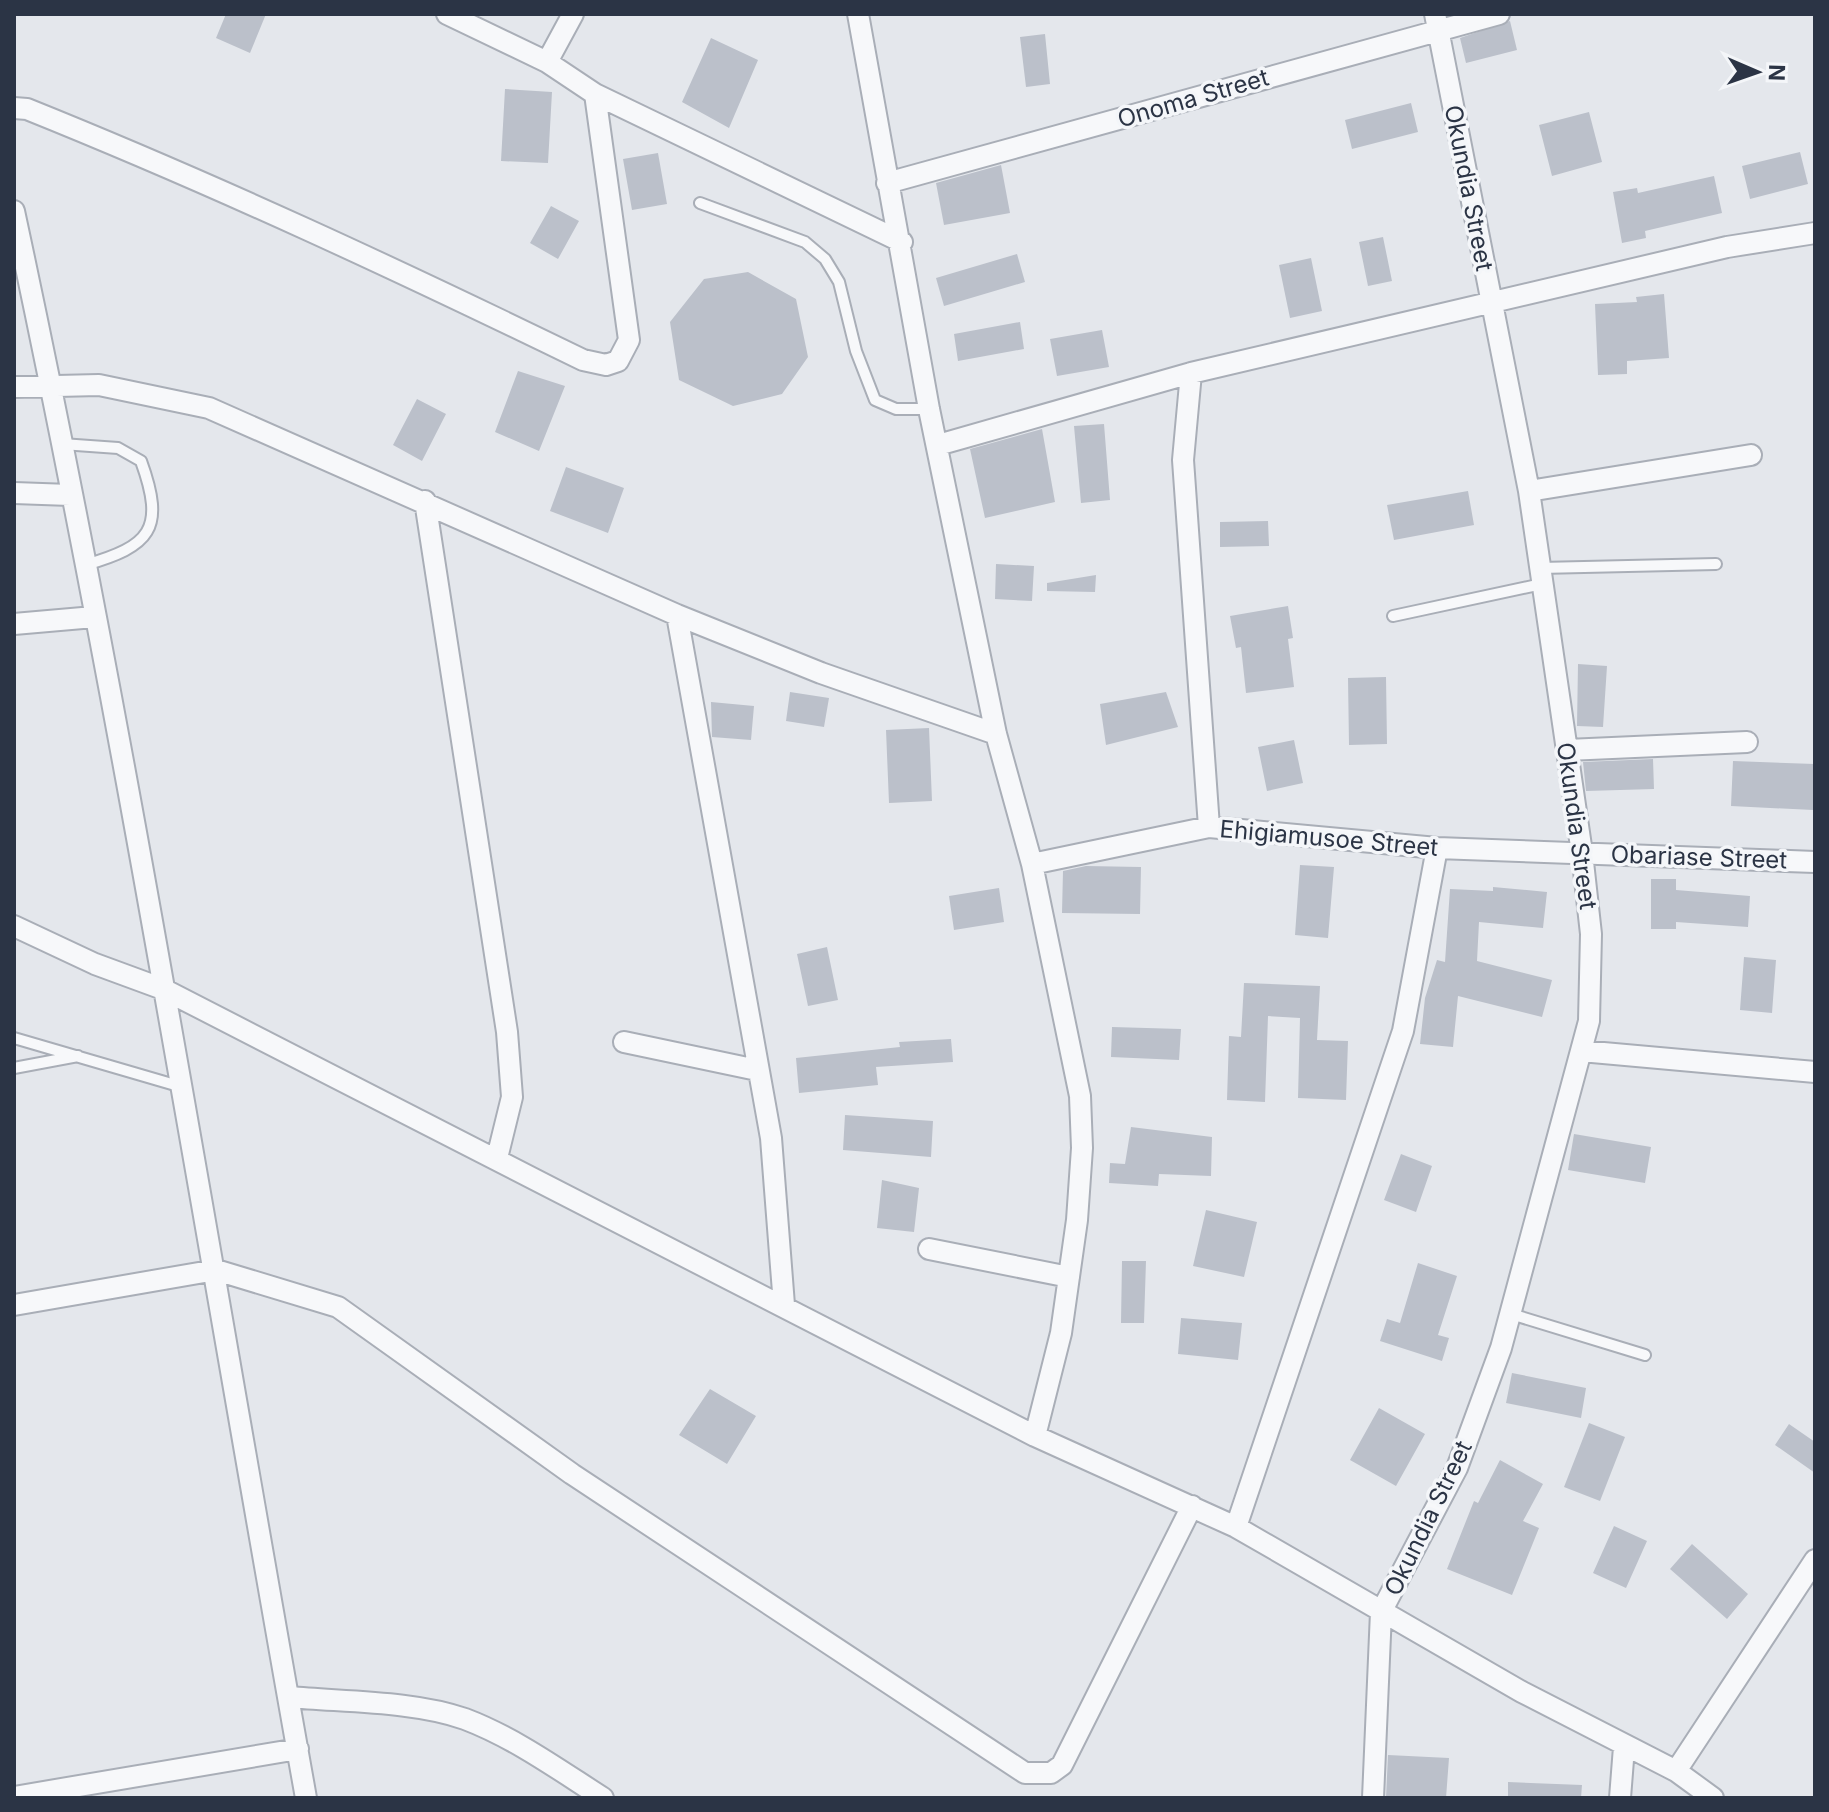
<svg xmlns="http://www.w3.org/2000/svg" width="1829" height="1812" viewBox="0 0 1829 1812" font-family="Inter,sans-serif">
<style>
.building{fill:#bbc0ca}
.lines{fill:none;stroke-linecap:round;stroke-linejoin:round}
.service-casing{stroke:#a9aeb7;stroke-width:14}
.minor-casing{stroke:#a9aeb7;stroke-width:24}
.service{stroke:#f7f8fa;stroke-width:10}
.minor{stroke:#f7f8fa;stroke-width:20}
.labels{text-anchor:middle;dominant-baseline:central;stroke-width:7;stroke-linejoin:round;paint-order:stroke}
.street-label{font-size:24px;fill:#2b3445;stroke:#f4f6f9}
</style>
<rect width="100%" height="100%" fill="#e4e7ec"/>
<!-- building -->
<path class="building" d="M226 14H266L250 53 216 38Z
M1510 21 1517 50 1466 63 1460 38Z
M1045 34 1050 84 1026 87 1020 37Z
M711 38 758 60 729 128 682 102Z
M505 89 552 92 548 163 501 161Z
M1411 103 1418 132 1352 149 1345 120Z
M1589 112 1602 162 1552 176 1539 125Z
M1800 152 1808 184 1750 199 1742 166Z
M658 153 667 204 632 210 623 159Z
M1001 165 1010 213 944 225 936 183Z
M1714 176 1722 213 1645 231 1646 238 1622 243 1613 192 1637 188 1638 193Z
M551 206 579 221 558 259 530 243Z
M1383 237 1392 281 1368 286 1359 242Z
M1017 254 1025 282 944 306 936 278Z
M1311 258 1322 311 1290 318 1279 265Z
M748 272 796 299 808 357 782 394 733 406 679 380 670 322 704 279Z
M1664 294 1669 358 1627 361V374L1598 375 1595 304 1637 302 1636 297Z
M1020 322 1024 349 958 361 954 334Z
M1102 330 1109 367 1057 376 1050 339Z
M518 371 565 386 539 451 495 432Z
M417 399 446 414 422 461 393 445Z
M1104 424 1110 500 1081 503 1074 426Z
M1042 429 1055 502 985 518 970 449Z
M566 467 624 488 608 533 550 511Z
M1468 491 1474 525 1394 540 1387 505Z
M1268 521 1269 546 1220 547V522Z
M996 564 1034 566 1032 601 995 599Z
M1096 575 1095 592 1047 591V583Z
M1288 606 1293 638 1288 639 1294 687 1246 693 1241 647 1236 648 1230 616Z
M1578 664 1607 666 1603 727 1577 726Z
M1386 677 1387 744 1349 745 1348 678Z
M790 692 829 698 824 727 786 721Z
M1166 692 1178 727 1106 745 1100 704Z
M711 702 754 706 751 740 712 737Z
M929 728 932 801 889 803 886 730Z
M1294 740 1303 783 1267 791 1258 747Z
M1653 759 1654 789 1586 791 1583 762Z
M1733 761 1815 764 1813 810 1731 806Z
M1300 865 1334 867 1328 938 1295 935Z
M1086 866 1141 867 1140 914 1062 913 1063 871Z
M1651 879H1676V890L1750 896 1748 927 1676 922V929H1651Z
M1493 887 1547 892 1543 928 1479 922 1477 961 1552 980 1542 1017 1458 996 1453 1047 1420 1044 1425 998 1437 960 1445 962 1450 889 1493 891Z
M999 888 1004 922 954 930 949 896Z
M827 947 838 1000 808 1006 797 954Z
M1744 957 1776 960 1772 1013 1740 1010Z
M1244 983 1320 986 1317 1040 1348 1041 1346 1100 1298 1098 1300 1018 1268 1016 1265 1102 1227 1100 1229 1036 1241 1037Z
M1112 1027 1181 1029 1179 1060 1111 1057Z
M951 1039 953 1062 876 1067 878 1085 799 1093 796 1058 900 1047 899 1042Z
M845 1115 933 1121 931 1157 843 1150Z
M1131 1127 1212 1137 1211 1176 1159 1174 1158 1186 1109 1183 1110 1163 1125 1164Z
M1574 1134 1651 1147 1645 1183 1568 1170Z
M1401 1154 1432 1166 1416 1212 1384 1200Z
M882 1180 919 1188 914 1232 877 1228Z
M1206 1210 1257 1222 1244 1277 1193 1266Z
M1122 1261H1146L1144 1323H1121Z
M1418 1263 1457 1276 1438 1335 1449 1338 1442 1361 1380 1341 1387 1319 1400 1323Z
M1181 1318 1242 1323 1238 1360 1178 1354Z
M1512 1373 1586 1388 1581 1418 1506 1403Z
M710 1389 756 1416 727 1464 679 1435Z
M1379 1408 1425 1434 1396 1486 1350 1460Z
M1589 1423 1625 1437 1600 1501 1564 1487Z
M1789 1424 1815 1442V1473L1775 1445Z
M1500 1460 1543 1484 1523 1521 1539 1528 1512 1595 1447 1569 1474 1501 1478 1503Z
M1614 1526 1647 1541 1626 1588 1593 1573Z
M1692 1544 1748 1594 1727 1619 1670 1569Z
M1388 1755 1449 1758 1446 1798H1386Z
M1508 1782 1582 1785 1581 1798H1508Z"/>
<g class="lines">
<!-- service casing -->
<g class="service-casing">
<path id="service" d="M700 203 805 242 825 259 839 282 856 351 875 400 896 409H929
M62 444 118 448 141 461C166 530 150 546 85 565
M1540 568 1716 564
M1393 616 1542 584
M14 1038 182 1087
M14 1068 78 1056
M1511 1314 1645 1355"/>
</g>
<!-- minor casing -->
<g class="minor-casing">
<path id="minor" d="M447 14 547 62 595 94 902 242
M858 14 929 409 996 734 1032 864 1080 1096 1082 1148 1077 1220 1061 1333 1035 1436
M547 62 573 14
M14 108 27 109C216 185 400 271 583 360L606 365 618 361 629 340 595 94
M887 183 1499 14
M14 211C127 737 211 1269 306 1798
M1191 373 1183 460 1209 827
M14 387 99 385 209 408 677 615 821 673 996 734
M938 445 1191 373 1727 247 1815 233
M1529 491 1751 455
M14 493 70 495
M425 501 507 1032 512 1097 497 1158
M677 615 771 1138 784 1305
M14 624 94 617
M1567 750 1747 742
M1032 864 1209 827 1437 848 1815 862
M14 926 95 964 163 989 1035 1436 1236 1527 1522 1692 1676 1771 1713 1798
M624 1042 757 1070
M1581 1051 1815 1072
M929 1249 1069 1277
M14 1305 216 1270 338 1307 572 1474 1025 1773H1051L1062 1765 1192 1506
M1236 1527 1403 1031 1437 848
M290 1697C343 1702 415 1701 465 1719 515 1738 559 1770 603 1798
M1676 1771 1815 1560
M14 1797 298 1749
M1373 1798 1381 1612 1457 1468 1501 1348 1589 1021 1591 934 1582 853 1529 491 1435 14
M1620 1798 1624 1747"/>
</g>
<!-- service -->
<use href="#service" class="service"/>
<!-- minor -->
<use href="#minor" class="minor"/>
</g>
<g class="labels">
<!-- street labels -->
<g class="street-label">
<text transform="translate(1193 98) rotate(-16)">Onoma Street</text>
<text transform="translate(1469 188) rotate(79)">Okundia Street</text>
<text transform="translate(1577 826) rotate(82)">Okundia Street</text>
<text transform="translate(1329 838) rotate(5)">Ehigiamusoe Street</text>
<text transform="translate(1699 857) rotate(2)">Obariase Street</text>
<text transform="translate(1428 1518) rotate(-64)">Okundia Street</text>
</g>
</g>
<!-- border -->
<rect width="1829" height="1812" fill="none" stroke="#2b3445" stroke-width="32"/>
<!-- north arrow -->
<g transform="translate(1757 72) rotate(92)" stroke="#f4f6f9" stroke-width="6" paint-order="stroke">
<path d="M0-6L14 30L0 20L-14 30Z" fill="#2b3445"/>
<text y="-12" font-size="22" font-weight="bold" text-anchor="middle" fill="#2b3445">N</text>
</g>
</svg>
